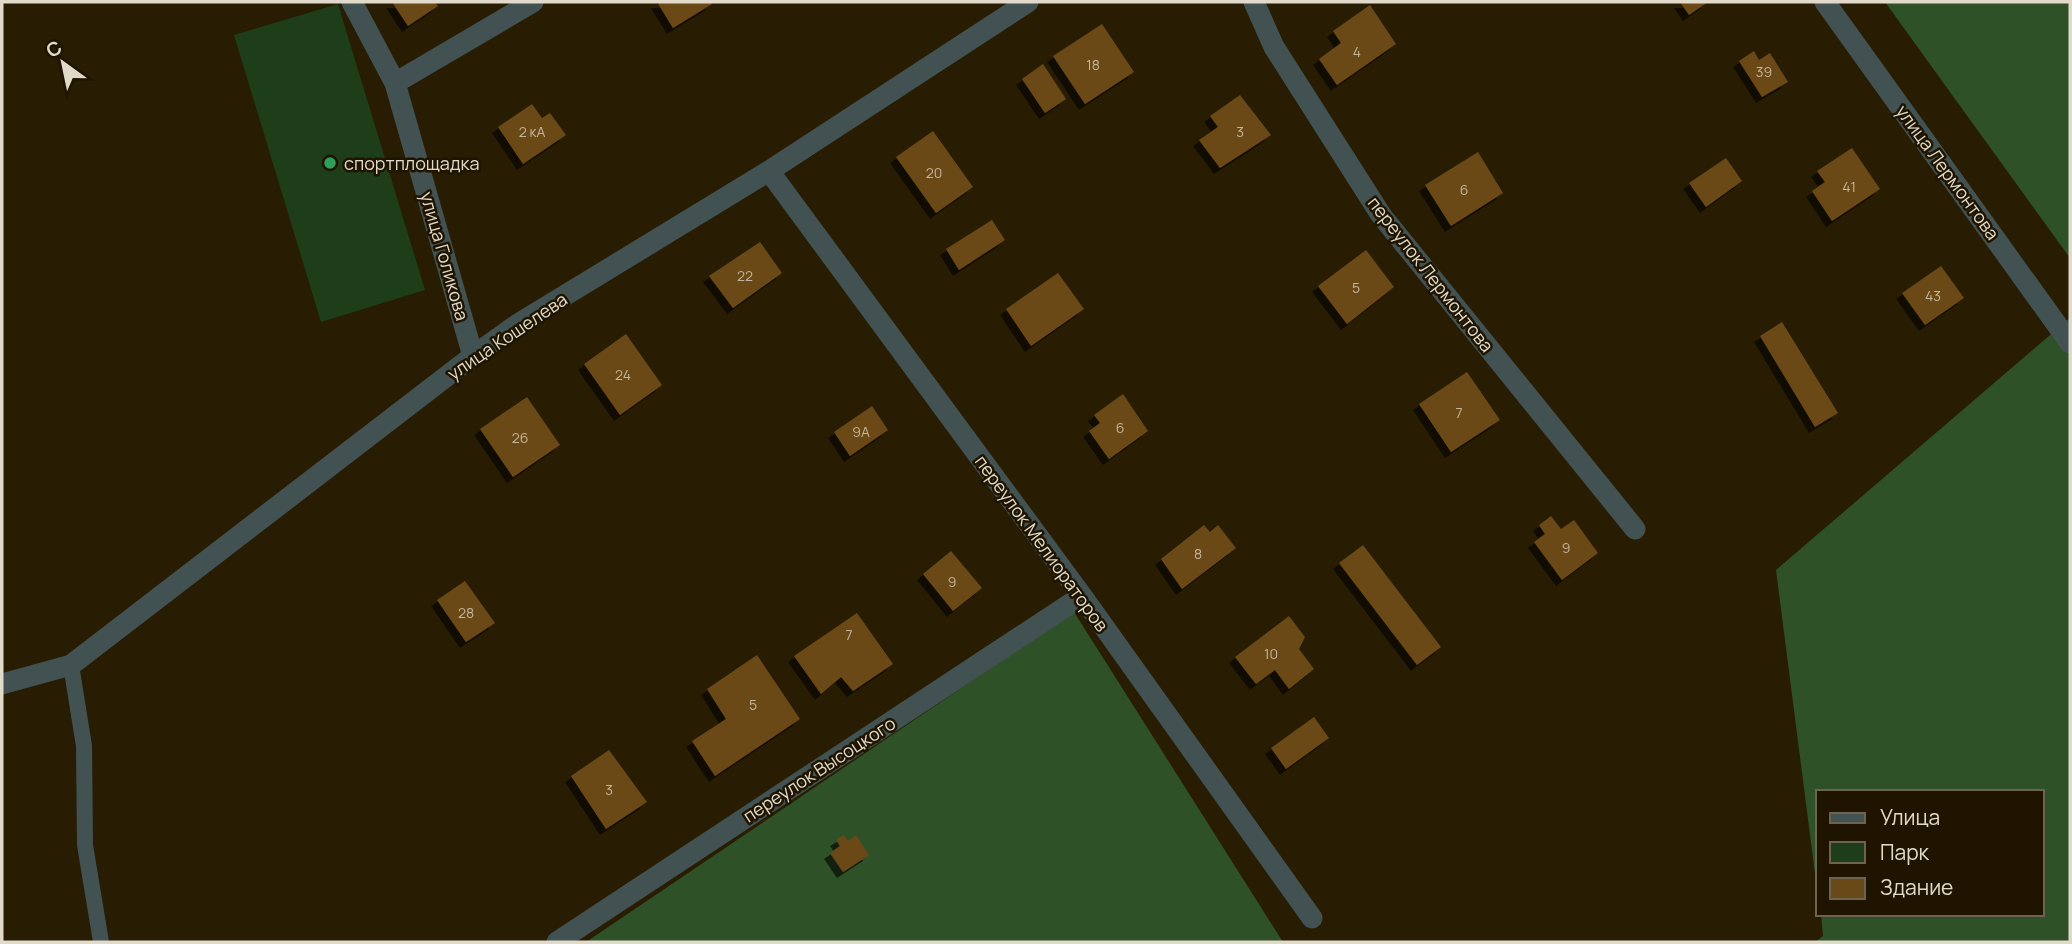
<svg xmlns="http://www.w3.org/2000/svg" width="2072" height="944" viewBox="0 0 2072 944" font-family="Manrope,sans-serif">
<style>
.green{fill:#1e3d19}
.forest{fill:#2e5128}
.building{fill:#6a4918;filter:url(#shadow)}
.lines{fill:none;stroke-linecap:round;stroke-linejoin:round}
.service{stroke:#425252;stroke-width:16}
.minor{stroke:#425252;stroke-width:21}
.leisure-dot{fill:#2e9e5b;stroke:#1f1400;stroke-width:2.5}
.labels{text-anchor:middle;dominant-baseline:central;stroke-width:5;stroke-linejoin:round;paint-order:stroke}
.number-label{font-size:14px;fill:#c3b69e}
.poi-label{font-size:18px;fill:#e1daca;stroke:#1f1400;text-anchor:start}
.street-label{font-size:18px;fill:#e1daca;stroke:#1f1400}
</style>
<defs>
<filter id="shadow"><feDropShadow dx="-6" dy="6" stdDeviation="0" flood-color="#0009"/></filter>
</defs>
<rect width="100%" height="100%" fill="#281d03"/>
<!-- green -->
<path class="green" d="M338 4 425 290 321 322 234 35Z"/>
<!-- forest -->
<path class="forest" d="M1885 2H2070V258Z
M2070 318V942H1815L1823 936 1821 914H2042V792H1818V897L1776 570Z
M1074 612 1283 942H586Z"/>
<!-- building -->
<path class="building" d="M392 2H435L438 6 408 26Z
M657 2H710L712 4 673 28Z
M1680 2H1708L1689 15Z
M1370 5 1396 44 1337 85 1319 59 1341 43 1333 31Z
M1102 24 1134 72 1085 104 1053 56Z
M1754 51 1759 60 1770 53 1788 82 1762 97 1739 61Z
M1043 64 1066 99 1045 113 1022 79Z
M1240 95 1271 135 1220 168 1199 140 1218 127 1210 116Z
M532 104 542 118 550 113 566 135 523 164 498 127Z
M933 131 973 187 936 213 896 157Z
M1852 148 1880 189 1832 221 1812 191 1825 182 1817 171Z
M1478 152 1503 193 1451 226 1425 185Z
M1726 158 1742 181 1706 207 1689 183Z
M992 220 1005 240 959 270 946 249Z
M760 242 782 273 733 308 709 276Z
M1366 250 1394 287 1347 324 1318 286Z
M1941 266 1964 298 1925 325 1902 293Z
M1058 273 1084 309 1031 346 1006 309Z
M1782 322 1838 413 1815 427 1760 336Z
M626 334 662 385 620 415 584 364Z
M1467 372 1500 420 1451 452 1419 404Z
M1123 394 1148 431 1109 459 1089 431 1100 423 1094 415Z
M527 397 560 445 513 477 480 429Z
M872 406 888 430 850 456 834 432Z
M1551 516 1561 529 1574 520 1598 553 1562 580 1534 542 1545 534 1539 525Z
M1204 525 1210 532 1218 525 1236 548 1182 589 1161 559Z
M1363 545 1441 647 1417 665 1339 563Z
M951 551 982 588 953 611 923 574Z
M465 581 495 623 466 642 437 600Z
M857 613 893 664 853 691 841 677 821 694 794 656Z
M1289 616 1305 637 1299 649 1314 669 1289 689 1275 670 1256 684 1235 657Z
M757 655 800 719 715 776 692 741 726 719 707 689Z
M1314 717 1329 738 1286 769 1271 748Z
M609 750 647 802 606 829 571 776Z
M844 835 848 841 856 835 869 855 843 872 830 853 840 846 836 840Z"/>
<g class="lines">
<!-- service -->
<path class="service" d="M71 665 84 746 85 845 101 942"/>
<!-- minor -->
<path class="minor" d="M352 2 395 83 473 356
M1254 2 1274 47 1381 215 1635 529
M1825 2 2070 343
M395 83 533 2
M769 171 1082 596 1312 918
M2 684 71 665 473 356 518 324 769 171 1028 2
M557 942 1082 596"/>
</g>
<!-- markers -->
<circle class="leisure-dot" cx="330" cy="163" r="7"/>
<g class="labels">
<!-- number labels -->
<g class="number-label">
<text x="1357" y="51">4</text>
<text x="1093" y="64">18</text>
<text x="1764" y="71">39</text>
<text x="532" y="131">2 кА</text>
<text x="1240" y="131">3</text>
<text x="934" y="172">20</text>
<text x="1849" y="186">41</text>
<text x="1464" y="189">6</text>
<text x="745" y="275">22</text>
<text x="1356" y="287">5</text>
<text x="1933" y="295">43</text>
<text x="623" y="374">24</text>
<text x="1459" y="412">7</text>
<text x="1120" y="427">6</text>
<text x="861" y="431">9А</text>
<text x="520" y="437">26</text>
<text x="1566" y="547">9</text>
<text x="1198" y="553">8</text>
<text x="952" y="581">9</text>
<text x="466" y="612">28</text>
<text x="849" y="634">7</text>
<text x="1271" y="653">10</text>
<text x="753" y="704">5</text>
<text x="609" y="789">3</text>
</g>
<!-- poi labels -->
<g class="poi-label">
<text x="344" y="163">спортплощадка</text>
</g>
<!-- street labels -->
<g class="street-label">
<text transform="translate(1948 172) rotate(54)">улица Лермонтова</text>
<text transform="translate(445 256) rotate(74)">улица Голикова</text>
<text transform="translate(1431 274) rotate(52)">переулок Лермонтова</text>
<text transform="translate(507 336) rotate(-34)">улица Кошелева</text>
<text transform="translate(1042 543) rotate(54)">переулок Мелиораторов</text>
<text transform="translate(819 769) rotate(-33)">переулок Высоцкого</text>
</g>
</g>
<!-- border -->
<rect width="2072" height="944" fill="none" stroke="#e1daca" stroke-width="7"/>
<!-- legend -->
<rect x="1816" y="790" width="228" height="126" fill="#1f1400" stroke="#6d6351" stroke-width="2"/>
<rect x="1830" y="813" width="35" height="10" fill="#425252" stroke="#6d6351" stroke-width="2"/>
<text x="1880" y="825" font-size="21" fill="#e1daca">Улица</text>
<rect x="1830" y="842" width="35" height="21" fill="#1e3d19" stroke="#6d6351" stroke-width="2"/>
<text x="1880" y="860" font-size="21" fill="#e1daca">Парк</text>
<rect x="1830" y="878" width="35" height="21" fill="#6a4918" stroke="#6d6351" stroke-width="2"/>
<text x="1880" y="895" font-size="21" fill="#e1daca">Здание</text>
<!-- north arrow -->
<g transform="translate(63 63) rotate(327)" stroke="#1f1400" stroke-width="5" paint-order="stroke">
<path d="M0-5L12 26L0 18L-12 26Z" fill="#e1daca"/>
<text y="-10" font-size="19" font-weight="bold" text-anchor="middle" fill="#e1daca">С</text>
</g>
</svg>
